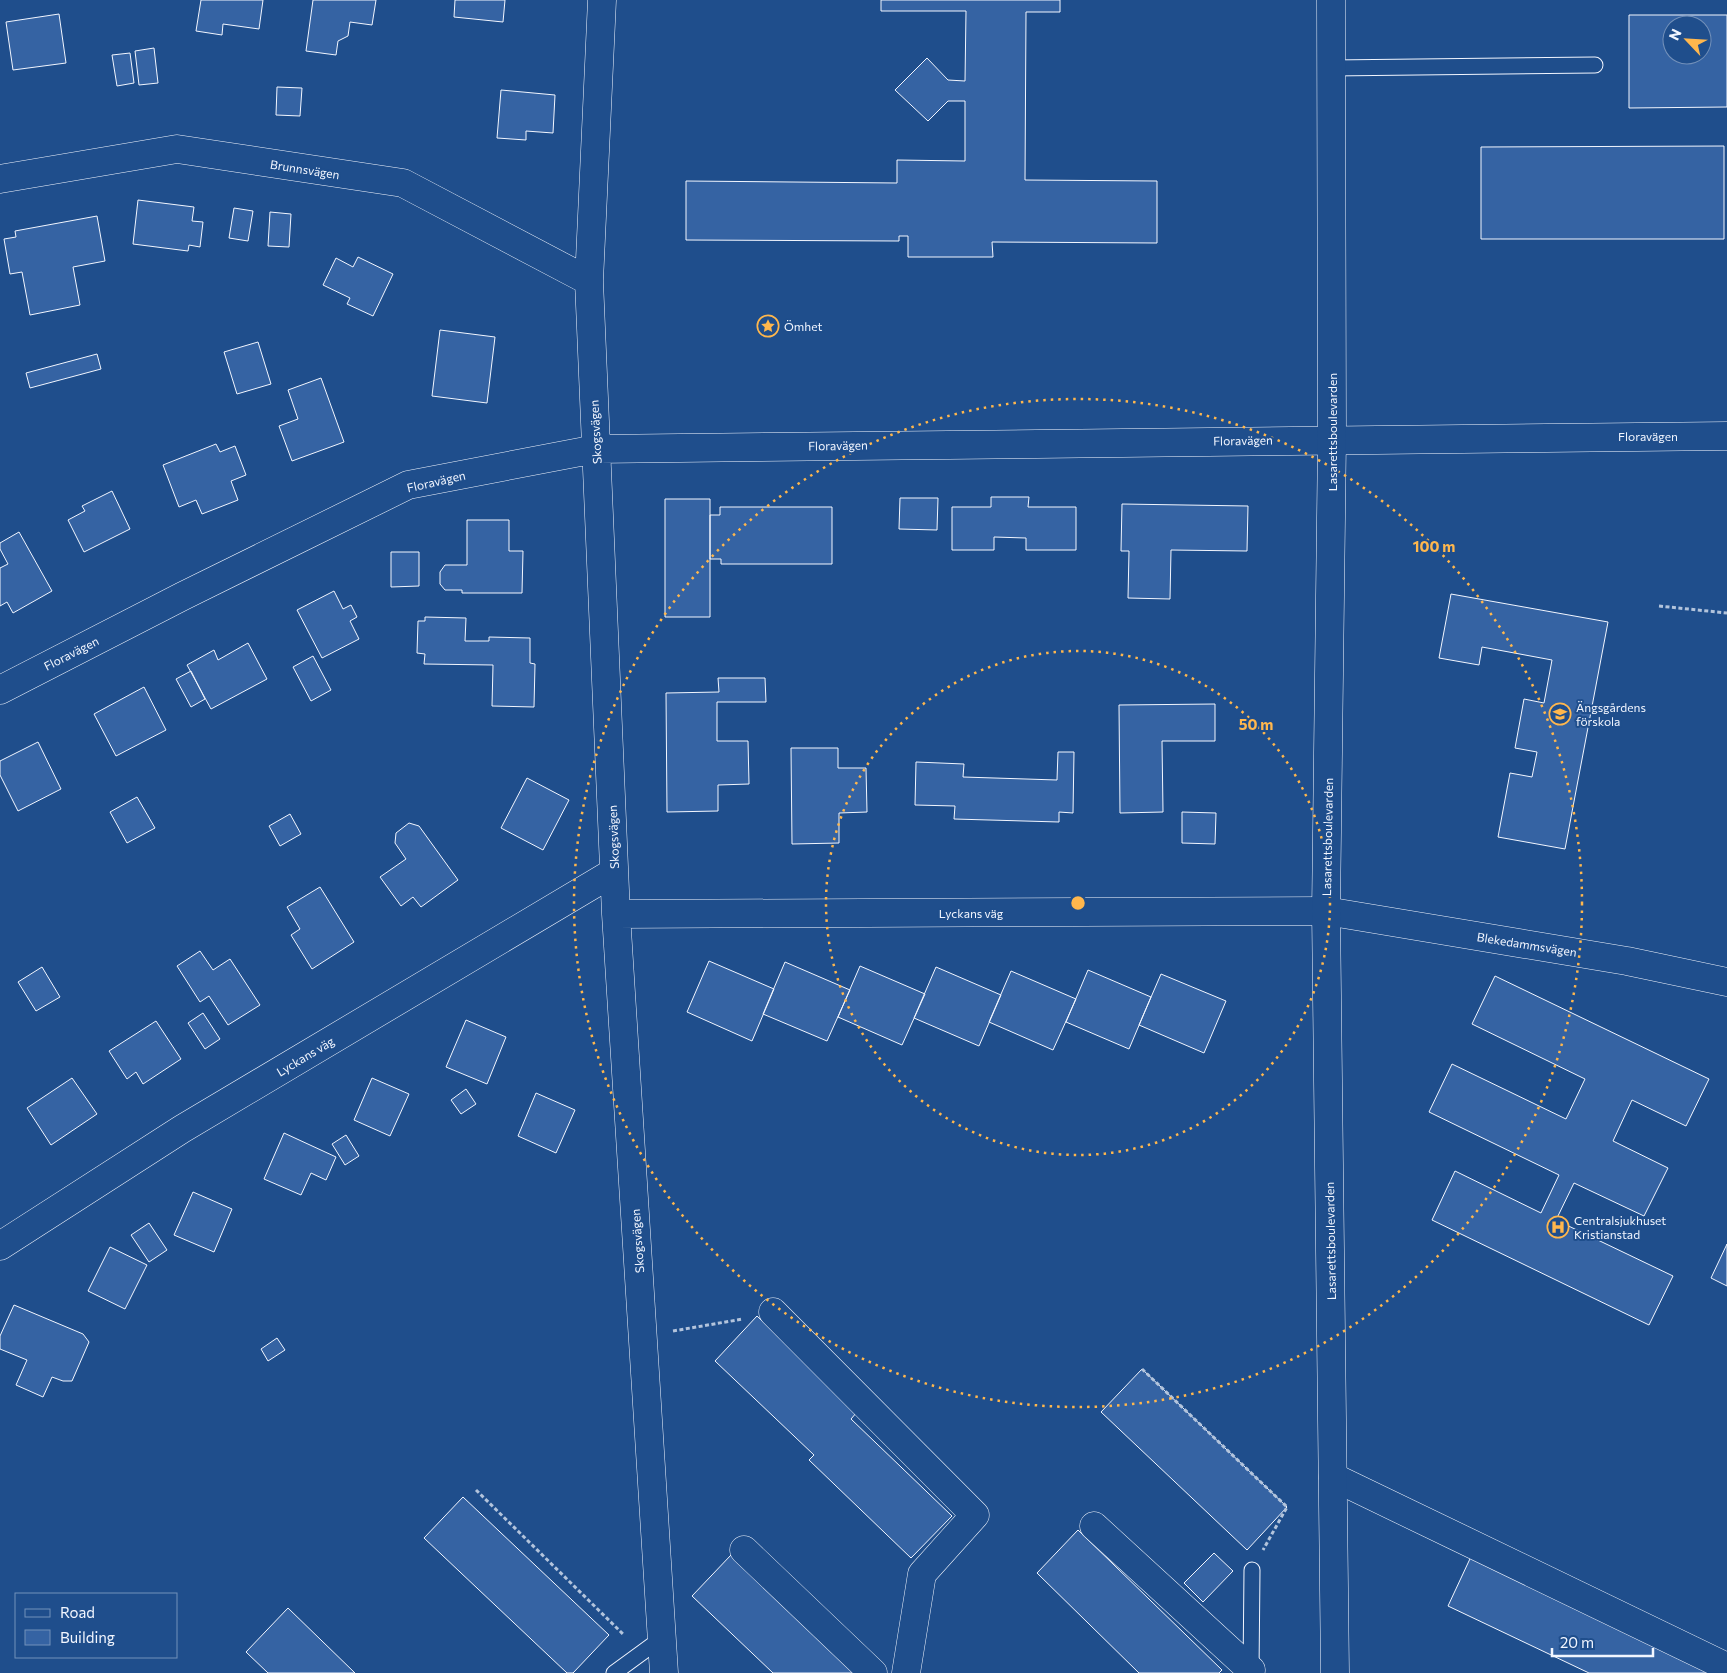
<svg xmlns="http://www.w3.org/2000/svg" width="1727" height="1673" viewBox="0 0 1727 1673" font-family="Commissioner,sans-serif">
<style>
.building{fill:#3563a3;stroke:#f2f6ff;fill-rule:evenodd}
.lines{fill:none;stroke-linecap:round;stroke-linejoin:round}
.lane-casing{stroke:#f2f6ff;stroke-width:17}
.street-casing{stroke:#f2f6ff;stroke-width:29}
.secondary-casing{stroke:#f2f6ff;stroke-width:29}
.path{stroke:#b3c4dc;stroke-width:3;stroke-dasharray:4 2.5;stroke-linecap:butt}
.lane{stroke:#1f4e8c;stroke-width:15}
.street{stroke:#1f4e8c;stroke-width:28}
.secondary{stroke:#1f4e8c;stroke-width:28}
.ring{fill:none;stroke:#ffb74d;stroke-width:2.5;stroke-dasharray:2.5 5}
.labels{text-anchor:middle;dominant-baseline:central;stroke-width:4;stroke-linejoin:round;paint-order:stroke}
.street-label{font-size:12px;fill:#f2f6ff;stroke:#1f4e8c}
.poi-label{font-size:12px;fill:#f2f6ff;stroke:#1f4e8c;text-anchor:start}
.centre{fill:#ffb74d;stroke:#1f4e8c;stroke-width:2.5}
.ring-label{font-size:15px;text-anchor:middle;font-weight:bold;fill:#ffb74d;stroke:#1f4e8c;stroke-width:4;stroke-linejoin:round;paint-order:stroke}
</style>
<rect width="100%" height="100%" fill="#1f4e8c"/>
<!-- building -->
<path class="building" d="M201 0H263L259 29 223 24 222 35 196 31Z
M313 0H376L372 25 350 22 348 36 338 41 336 55 306 51Z
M455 0H505L503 22 454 17Z
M881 0H1060V12H1026L1025 180 1157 181V243L992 242 993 257H908V236H899V241L686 240V181L897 183V160L965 161V101H948L928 121 895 90 927 58 948 80 965 81 966 11H881Z
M59 14 66 63 13 70 6 22Z
M1629 15H1727V107L1629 108ZM1672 25H1702V55H1672Z
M154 48 158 83 139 85 135 51Z
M130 53 134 83 117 86 112 55Z
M277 87 302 88 300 116 276 115Z
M501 90 555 95 553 133 526 131V140L497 138Z
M1724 146V239H1481V147Z
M138 200 194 207 192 221 203 222 200 247 189 245 188 251 133 244Z
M234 208 253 211 248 241 229 238Z
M270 212 291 214 289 247 268 246Z
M97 216 105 261 73 267 80 305 30 315 22 272 10 274 4 239 16 237 15 231Z
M358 257 393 274 373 316 347 304 350 298 323 285 336 258 353 267Z
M440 330 495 337 487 403 432 396Z
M258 342 271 384 237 394 224 352Z
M97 354 101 369 30 388 26 373Z
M321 378 344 442 292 461 279 426 298 419 288 390Z
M216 444 220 452 235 446 246 475 231 481 238 500 202 514 196 500 179 507 163 465Z
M112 491 130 529 84 552 68 520 85 511 82 506Z
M991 497H1029L1028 507H1076V550H1026V538L994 537V550H952V507H991Z
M900 498H938L937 530 899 529Z
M665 499H710V617H665Z
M1122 504 1248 506 1247 551 1171 550 1170 599 1128 598 1129 551H1121Z
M720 507H832V564H721V559H710V515H720Z
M467 520H509V551H523L522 593H462V590H445L440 584V572L445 565H467Z
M19 532 52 591 13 613 7 602 0 606V568L8 564 0 549V543Z
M391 552H419V586L391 587Z
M334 591 343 609 351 605 357 617 350 621 359 639 322 658 297 610Z
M1451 594 1608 622 1565 849 1498 837 1510 773 1532 777 1537 752 1515 748 1524 699 1544 703 1552 660 1482 647 1479 665 1439 658Z
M425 617 466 618 465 641H489V637L530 638V663L535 664 534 707 492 706 493 665 424 664 425 654 417 653 418 621H425Z
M248 643 267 679 211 709 187 665 214 650 218 660Z
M313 656 331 690 311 701 293 667Z
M191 671 205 699 191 707 176 679Z
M718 678H765L766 702H717V741H748L749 784 718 785V811L667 812 666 693 719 692Z
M144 687 166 730 116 756 94 714Z
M1215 704V741H1162L1163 812 1120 813 1119 705Z
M38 742 61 789 18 811 0 775V761Z
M791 748H838V768H866L867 812 839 813V843L792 844Z
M1058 752H1074L1073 813 1059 812V822L954 819 955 806 915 805 916 762 964 764 963 777 1057 780Z
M527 778 569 800 543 850 501 828Z
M137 797 155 828 127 843 110 812Z
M1182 812 1216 813 1215 844 1182 843Z
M290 814 301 834 280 846 269 826Z
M409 823 419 826 458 880 421 907 413 897 401 906 380 877 406 859 395 843 396 833Z
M320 887 354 942 312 969 291 935 300 929 287 907Z
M200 951 213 970 230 959 260 1005 228 1025 209 996 200 1002 177 966Z
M709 961 774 989 752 1041 687 1012Z
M785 962 850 990 827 1041 763 1014Z
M860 966 925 994 902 1045 838 1017Z
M42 967 60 997 36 1011 18 982Z
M936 967 1001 995 979 1046 914 1018Z
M1088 970 1151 997 1129 1049 1066 1022Z
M1011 971 1076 999 1053 1050 989 1022Z
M1161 974 1226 1001 1204 1053 1139 1025Z
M1495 976 1709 1079 1686 1126 1632 1100 1613 1141 1668 1168 1644 1216 1574 1183 1556 1220 1673 1276 1649 1325 1432 1220 1455 1171 1541 1213 1559 1175 1429 1112 1452 1064 1566 1119 1585 1079 1472 1024Z
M203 1013 220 1039 205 1049 188 1023Z
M466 1020 506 1037 487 1084 446 1067Z
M156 1021 181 1059 143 1084 136 1072 127 1079 109 1051Z
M72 1078 97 1114 51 1145 27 1108Z
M372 1078 409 1094 390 1136 354 1120Z
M466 1089 476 1104 461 1114 451 1100Z
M536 1093 575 1110 556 1153 518 1136Z
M284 1133 336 1157 326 1180 311 1173 301 1195 264 1179Z
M346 1135 359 1156 345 1165 332 1144Z
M193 1192 232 1209 214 1252 174 1235Z
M149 1223 167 1250 149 1262 131 1235Z
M1727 1244V1286L1711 1278Z
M110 1247 147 1265 125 1309 88 1291Z
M14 1305 83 1334 89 1342 72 1381H63L52 1377 43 1397 16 1385 27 1360 0 1349V1336Z
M757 1316 857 1412 851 1419 952 1516 911 1558 809 1460 814 1455 715 1361Z
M277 1338 285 1350 268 1361 261 1349Z
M1142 1369 1287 1507 1247 1550 1101 1412Z
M463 1497 609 1635 573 1673H567L424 1538Z
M1078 1530 1222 1670 1219 1673H1139L1037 1573Z
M1475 1548 1727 1673H1589L1448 1606Z
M1214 1553 1233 1571 1203 1602 1184 1583Z
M731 1555 855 1673H773L692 1596Z
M288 1608 355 1673H268L246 1652Z"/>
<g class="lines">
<!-- lane casing -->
<g class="lane-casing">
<path id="lane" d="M1331 68 1595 65
M1251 1672 1252 1570
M614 1673 662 1638"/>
</g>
<!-- street casing -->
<g class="street-casing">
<path id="street" d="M602 0 589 281 616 914 664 1673
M0 179 177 149 403 183 589 281
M0 690 183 596 408 485 596 449 1727 436
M616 914 1326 911 1627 961 1727 982
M0 1246 182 1129 614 872
M773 1312 975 1515 922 1574 906 1673
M1333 1477 1727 1667
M1094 1526 1251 1670
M744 1550 873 1673"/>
</g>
<!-- secondary casing -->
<g class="secondary-casing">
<path id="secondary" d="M1331 0 1332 439 1326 911 1335 1673"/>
</g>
<!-- path -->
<path class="path" d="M1659 606 1727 613
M673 1331 743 1319
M1142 1369 1287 1507 1263 1550
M476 1490 624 1635"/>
<!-- lane -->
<use href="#lane" class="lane"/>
<!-- street -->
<use href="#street" class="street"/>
<!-- secondary -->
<use href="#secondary" class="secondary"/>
</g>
<!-- distance rings -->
<g class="ring">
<circle cx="1078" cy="903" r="252"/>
<circle cx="1078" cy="903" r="504"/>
</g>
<!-- icons -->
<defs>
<g id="sight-ring" transform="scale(1.125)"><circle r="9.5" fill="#1f4e8c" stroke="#ffb74d" stroke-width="1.5"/><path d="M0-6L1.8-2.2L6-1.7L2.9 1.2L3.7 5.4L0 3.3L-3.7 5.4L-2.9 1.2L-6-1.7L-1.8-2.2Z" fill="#ffb74d"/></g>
<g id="school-ring" transform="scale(1.125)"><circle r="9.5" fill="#1f4e8c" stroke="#ffb74d" stroke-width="1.5"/><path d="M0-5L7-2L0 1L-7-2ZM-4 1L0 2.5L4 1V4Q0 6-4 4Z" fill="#ffb74d"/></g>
<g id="hospital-ring" transform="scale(1.125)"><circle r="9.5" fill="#1f4e8c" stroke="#ffb74d" stroke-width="1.5"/><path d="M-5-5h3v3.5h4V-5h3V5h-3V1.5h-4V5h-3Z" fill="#ffb74d"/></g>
</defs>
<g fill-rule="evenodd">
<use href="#sight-ring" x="768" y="326"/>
<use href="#school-ring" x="1560" y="714"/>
<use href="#hospital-ring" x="1558" y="1227"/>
</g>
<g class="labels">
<!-- street labels -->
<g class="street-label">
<text transform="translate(305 169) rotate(9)">Brunnsvägen</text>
<text transform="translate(595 432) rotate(-93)">Skogsvägen</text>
<text transform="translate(1332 432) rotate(-90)">Lasarettsboulevarden</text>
<text x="1648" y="436">Floravägen</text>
<text transform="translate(1243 440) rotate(-1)">Floravägen</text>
<text transform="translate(838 445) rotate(-1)">Floravägen</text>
<text transform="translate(436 481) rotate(-13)">Floravägen</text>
<text transform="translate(71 653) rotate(-27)">Floravägen</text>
<text transform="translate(613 837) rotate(-92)">Skogsvägen</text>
<text transform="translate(1327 837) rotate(-89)">Lasarettsboulevarden</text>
<text x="971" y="913">Lyckans väg</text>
<text transform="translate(1527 944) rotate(9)">Blekedammsvägen</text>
<text transform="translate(305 1056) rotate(-31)">Lyckans väg</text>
<text transform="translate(637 1241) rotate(-94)">Skogsvägen</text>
<text transform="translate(1330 1241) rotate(-91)">Lasarettsboulevarden</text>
</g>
<!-- poi labels -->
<g class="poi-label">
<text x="784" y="326">Ömhet</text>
<text x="1576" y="707">Ängsgårdens<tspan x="1576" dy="14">förskola</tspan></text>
<text x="1574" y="1220">Centralsjukhuset<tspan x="1574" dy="14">Kristianstad</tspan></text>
</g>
</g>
<circle cx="1078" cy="903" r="8" class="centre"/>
<g class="ring-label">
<text x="1434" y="552">100 m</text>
<text x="1256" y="730">50 m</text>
</g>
<!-- legend -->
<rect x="15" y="1593" width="162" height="65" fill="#1f4e8c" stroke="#7391ba"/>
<rect x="25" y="1609" width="25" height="8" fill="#1f4e8c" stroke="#7391ba"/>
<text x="60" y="1618" font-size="15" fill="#f2f6ff">Road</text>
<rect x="25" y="1630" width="25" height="15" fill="#3563a3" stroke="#7391ba"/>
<text x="60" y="1643" font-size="15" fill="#f2f6ff">Building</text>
<!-- north arrow -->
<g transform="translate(1687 40) rotate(295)"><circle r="24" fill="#1f4e8c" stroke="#7391ba"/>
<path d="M0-4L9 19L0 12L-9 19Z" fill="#ffb74d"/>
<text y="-8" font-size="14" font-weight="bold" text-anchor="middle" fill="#f2f6ff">N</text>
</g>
<!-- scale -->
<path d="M1552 1648v8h101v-8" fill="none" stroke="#f2f6ff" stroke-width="2.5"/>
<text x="1560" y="1648" font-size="15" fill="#f2f6ff" stroke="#1f4e8c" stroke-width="4" paint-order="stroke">20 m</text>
</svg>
